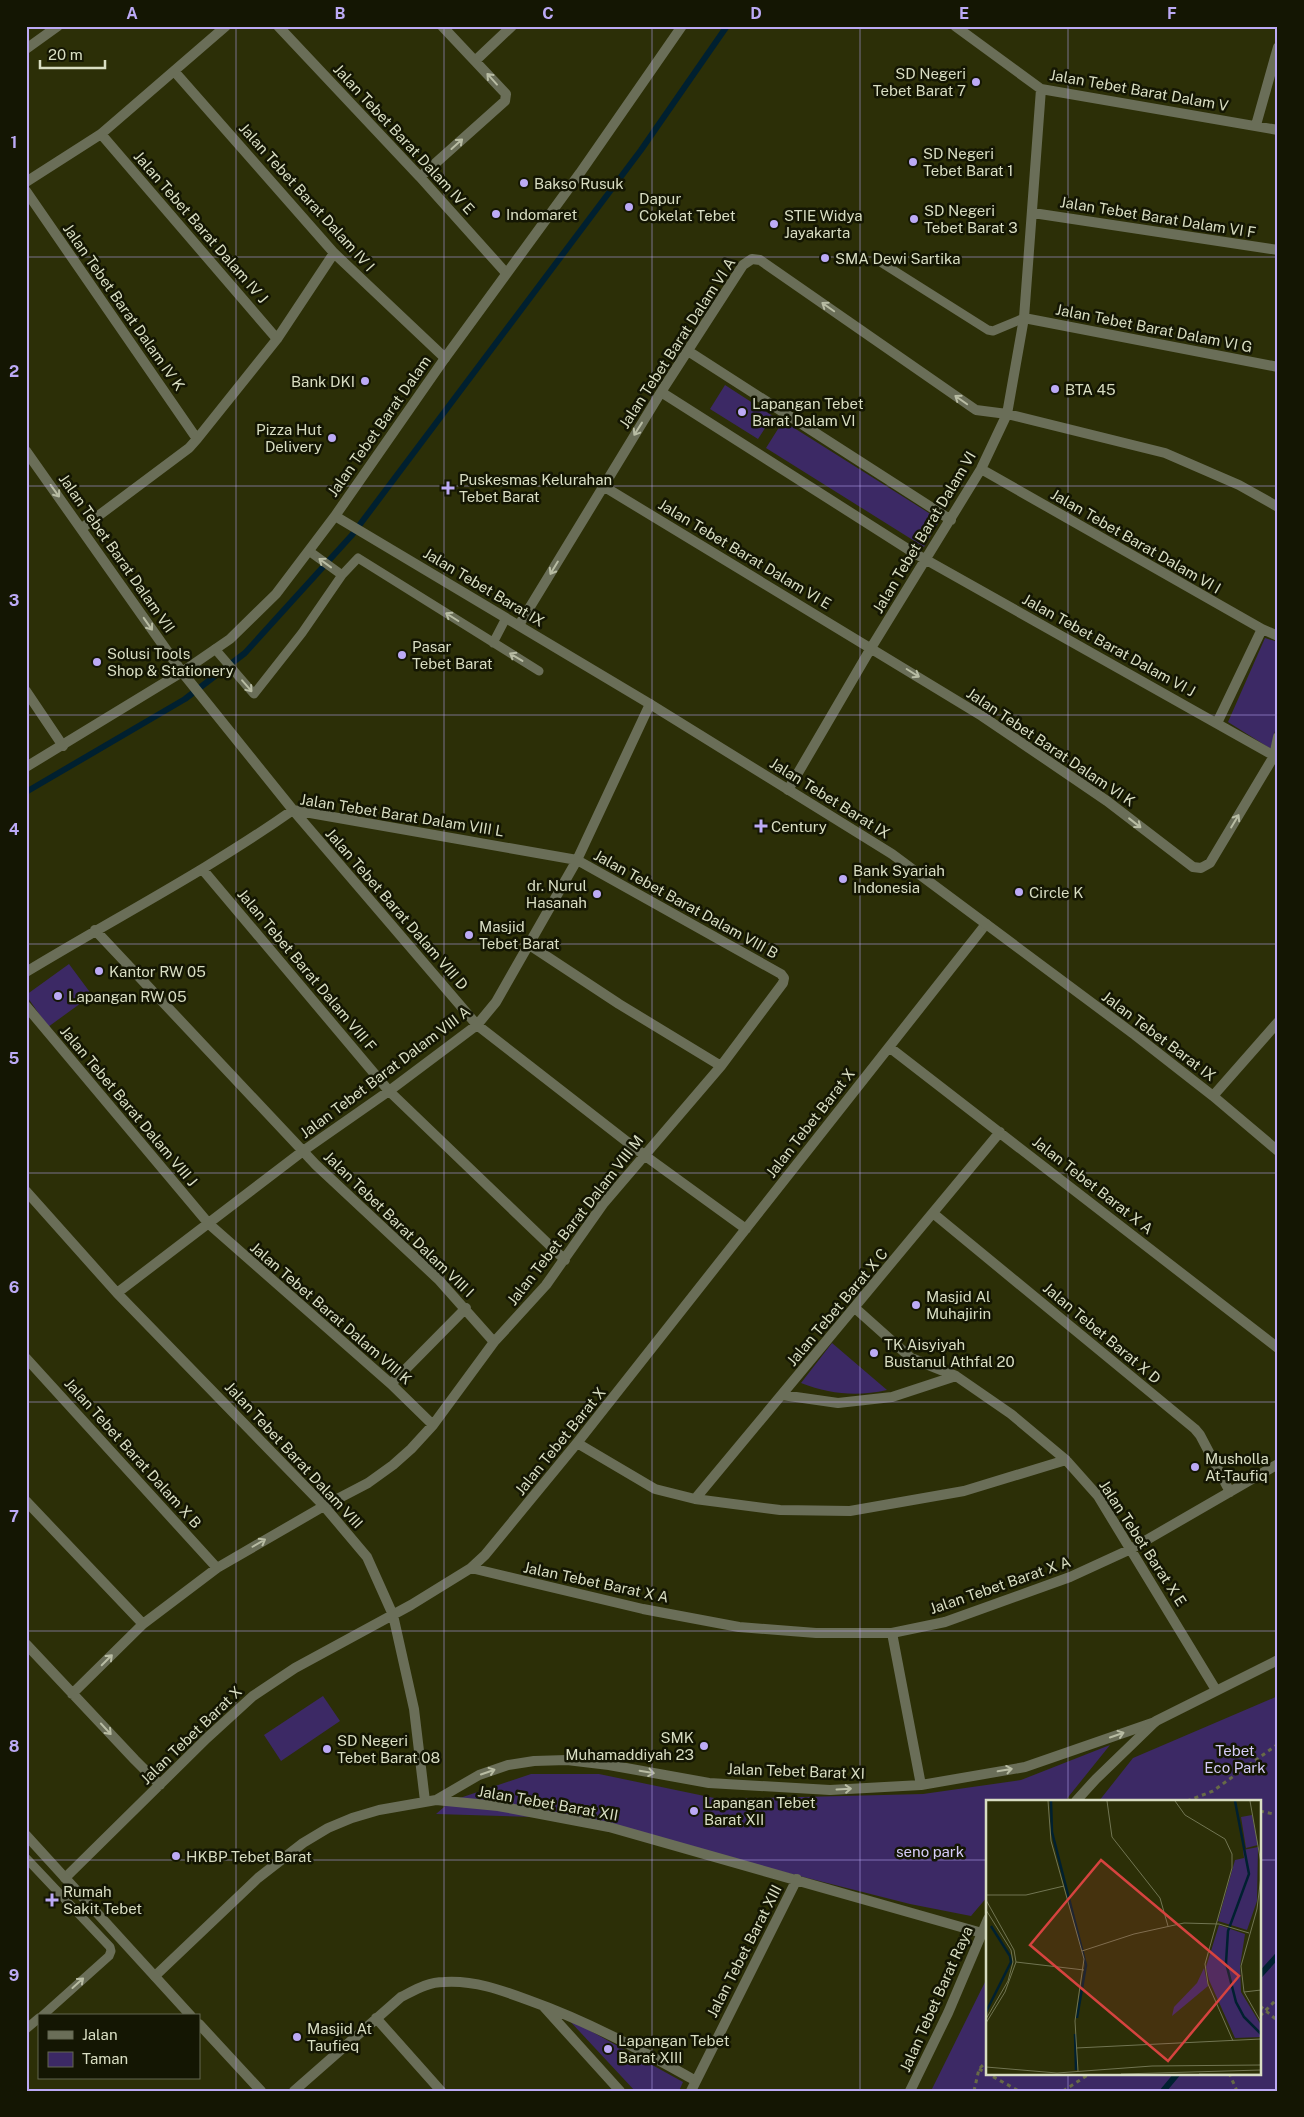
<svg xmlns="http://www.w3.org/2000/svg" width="1304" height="2117" viewBox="0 0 1304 2117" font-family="'Public Sans',sans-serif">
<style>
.green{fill:#3c2965}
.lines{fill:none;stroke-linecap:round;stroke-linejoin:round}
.stream{stroke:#002030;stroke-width:6}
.path{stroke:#676a47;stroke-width:3;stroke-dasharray:4 4;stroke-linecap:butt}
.service{stroke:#6a6e58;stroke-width:9}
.minor{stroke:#6a6e58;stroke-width:10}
.tertiary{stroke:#6a6e58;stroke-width:10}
.oneway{stroke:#b8bca3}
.grid{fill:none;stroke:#bcaaf6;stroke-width:1;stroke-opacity:0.55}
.poi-dot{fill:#bcaaf6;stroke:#141603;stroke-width:2}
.labels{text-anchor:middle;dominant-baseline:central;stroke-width:5;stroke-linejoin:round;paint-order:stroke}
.poi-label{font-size:15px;fill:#d9dec3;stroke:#141603;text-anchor:start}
.street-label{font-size:15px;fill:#d9dec3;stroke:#141603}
.park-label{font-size:15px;fill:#d6cdf9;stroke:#141603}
.inset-river{fill:none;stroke:#002030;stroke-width:2.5}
.inset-road{fill:none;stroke:#717552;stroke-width:1}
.view{fill:#d6433f;fill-opacity:0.15;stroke:#d6433f;stroke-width:2.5}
.inset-edge{fill:none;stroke:#d9dec3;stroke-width:2.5}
.neatline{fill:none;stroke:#bcaaf6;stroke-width:2}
.grid-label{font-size:16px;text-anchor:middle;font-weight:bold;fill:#bcaaf6}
</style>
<rect width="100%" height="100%" fill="#2c2f07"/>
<!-- green -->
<path class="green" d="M725 385 773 416 758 439 710 409Z
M783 421 940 520 924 547 766 448Z
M1265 638 1278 642V717L1271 749 1228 722Z
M69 964 92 995 48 1027 26 995Z
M832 1343 887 1390C856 1397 830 1394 801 1383Z
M323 1696 340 1721 281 1761 264 1735Z
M1278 1696V2091H931L988 1976V2073H1260V1801H1099L1133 1758Z
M1110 1745 1065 1801H988V1896L971 1916 910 1904 571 1818 436 1814 451 1801 531 1774H599L719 1799 923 1794 1021 1780Z
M567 2018 683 2082 679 2091H635Z"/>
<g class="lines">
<!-- stream -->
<path class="stream" d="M26 792 185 699 245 653 352 535 641 150 727 26
M1260 1975 1278 1955
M1163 2091 1178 2073"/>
<!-- path -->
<path class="path" d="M1187 1801 1213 1791 1278 1744
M1260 1811 1278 1815
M1260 2006 1278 2021
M1260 2016 1278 1998
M979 2069 1019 2091
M1229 2073 1237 2091
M974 2091 979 2069 988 2060
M1063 2091 1091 2073"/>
<!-- service -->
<path class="service" d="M882 263 988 330 993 331 1024 318
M342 575 358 558 539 671
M493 643 506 618
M215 649 254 694 302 633 342 575 309 551
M26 1858 110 1947 111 1951 109 1956 42 2016
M26 2029 39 2018"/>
<!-- minor -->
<path class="minor" d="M278 26 420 177 506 273
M955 26 1041 89 1278 130
M26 49 58 26
M475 61 512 26
M174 71 334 253 445 358
M1256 125 1278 47
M101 134 277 339
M420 177 505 101 506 94 442 26
M26 182 101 134 226 26
M26 191 197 439
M1033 213 1278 250
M1024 318 1278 367
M688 351 951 520
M661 392 914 553 1278 758
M981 469 1262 629 1278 636
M603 486 982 716 1107 801 1193 867 1201 868 1210 863 1274 756 1278 737
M82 528 189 448 197 439 277 339 334 253
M519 625 661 392 743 265 752 259 760 260 976 410 1007 414 1165 453 1239 485 1278 507
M182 672 293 810 477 1025 644 1155 746 1229
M26 691 63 746
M1217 723 1262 629
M788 790 871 648 981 469 1007 414 1024 318 1041 89
M203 870 389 1091 565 1260
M95 930 316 1165 438 1279 494 1342
M528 944 619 1004 721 1066
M26 972C115 918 208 870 293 810L577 860 781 974 784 978 783 983 721 1066 603 1204 546 1285 494 1342 433 1425 411 1449 393 1465 368 1483 324 1506 217 1568 143 1624 72 1694
M26 1006 209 1224 391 1384 433 1425
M889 1047 1278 1348
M26 1191 117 1293 324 1506 367 1557 393 1615 414 1709 425 1801
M934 1214 1195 1429 1200 1435 1230 1492
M117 1293 303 1151 389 1091 477 1025 496 1002 577 860 650 704
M855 1308 911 1358 956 1376 1011 1414 1066 1460 1098 1496 1216 1690
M26 1358 217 1568
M391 1384 466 1308
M782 1395 838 1403 892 1397 956 1376
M577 1443 655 1489 695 1499 780 1510 850 1511 964 1491 1066 1460
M695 1499 1000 1132
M26 1501 143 1624
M471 1568 643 1609 739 1627 816 1633H892L945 1622 1070 1577 1131 1549 1278 1464
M892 1633 921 1785
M26 1644 135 1760 160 1785
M436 1800 479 1775 508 1765 534 1761 567 1760 609 1765 709 1783 830 1790 921 1785 1025 1767 1155 1722
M65 1878 207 1738 253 1696 295 1668 411 1605 471 1568 485 1555 577 1443 986 924
M155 1976 258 1878 303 1843 328 1828 352 1818 379 1810 436 1800 498 1806 609 1827 982 1933
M544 2007 620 2091
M376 2018 441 2091
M294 2091 401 1997C415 1990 428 1982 444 1982 474 1980 501 1990 528 2000 587 2021 641 2050 696 2081
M691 2091 797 1879"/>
<!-- tertiary -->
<path class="tertiary" d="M26 451 182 672
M335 516 650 704 892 854 1135 1035 1213 1096 1278 1151
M26 767 182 672 230 639 276 594 335 516 445 358 580 173 682 26
M1213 1096 1278 1022
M1076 1801 1096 1779 1156 1721 1278 1660
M26 1835 191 2016
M199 2024 261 2091
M910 2091 948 2013 988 1919"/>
</g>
<!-- one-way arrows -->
<defs><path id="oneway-shaft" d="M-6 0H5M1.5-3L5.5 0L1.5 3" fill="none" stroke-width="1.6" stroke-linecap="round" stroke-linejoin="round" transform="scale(1.25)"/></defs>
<g class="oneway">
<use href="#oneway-shaft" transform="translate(492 79) rotate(-132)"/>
<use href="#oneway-shaft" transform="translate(457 144) rotate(-42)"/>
<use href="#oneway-shaft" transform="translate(828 307) rotate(-145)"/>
<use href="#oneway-shaft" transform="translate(961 400) rotate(-145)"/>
<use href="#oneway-shaft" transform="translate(638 429) rotate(122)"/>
<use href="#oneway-shaft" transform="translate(55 491) rotate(54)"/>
<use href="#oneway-shaft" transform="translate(325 563) rotate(-144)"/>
<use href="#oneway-shaft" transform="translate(554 568) rotate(121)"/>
<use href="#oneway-shaft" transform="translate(452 617) rotate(-148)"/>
<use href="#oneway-shaft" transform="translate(148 624) rotate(55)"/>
<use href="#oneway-shaft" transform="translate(516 657) rotate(-149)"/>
<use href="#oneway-shaft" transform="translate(913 673) rotate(32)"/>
<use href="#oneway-shaft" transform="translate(247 686) rotate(49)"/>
<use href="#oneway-shaft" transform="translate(1235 821) rotate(-59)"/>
<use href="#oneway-shaft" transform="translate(1135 823) rotate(38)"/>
<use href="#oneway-shaft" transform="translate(259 1543) rotate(-30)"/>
<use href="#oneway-shaft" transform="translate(107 1660) rotate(-45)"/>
<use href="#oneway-shaft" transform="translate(106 1729) rotate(47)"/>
<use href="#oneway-shaft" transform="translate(1117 1735) rotate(-19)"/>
<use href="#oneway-shaft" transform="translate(1005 1770) rotate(-10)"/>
<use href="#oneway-shaft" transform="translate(488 1772) rotate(-19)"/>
<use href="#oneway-shaft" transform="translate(647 1772) rotate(10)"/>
<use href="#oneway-shaft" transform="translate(844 1789) rotate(-3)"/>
<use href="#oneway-shaft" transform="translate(78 1983) rotate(-42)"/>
</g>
<!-- grid -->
<path class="grid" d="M236 26V2091M444 26V2091M652 26V2091M860 26V2091M1068 26V1801M26 257H1278M26 486H1278M26 715H1278M26 944H1278M26 1173H1278M26 1402H1278M26 1631H1278M26 1860H988M1260 1860H1278M1068 2073V2091"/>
<!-- markers -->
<g class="poi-dot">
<circle cx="976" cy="82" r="5"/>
<circle cx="913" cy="162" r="5"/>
<circle cx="524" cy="183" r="5"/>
<circle cx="629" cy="207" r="5"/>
<circle cx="496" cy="214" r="5"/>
<circle cx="914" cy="219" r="5"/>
<circle cx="774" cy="224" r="5"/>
<circle cx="825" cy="258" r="5"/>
<circle cx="365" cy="381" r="5"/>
<circle cx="1055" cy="389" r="5"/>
<circle cx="742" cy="412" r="5"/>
<circle cx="332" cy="438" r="5"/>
<path d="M445.5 480.5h5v5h5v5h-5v5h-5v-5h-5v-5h5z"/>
<circle cx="402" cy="655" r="5"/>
<circle cx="97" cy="662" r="5"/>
<path d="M758.5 818.5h5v5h5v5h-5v5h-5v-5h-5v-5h5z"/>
<circle cx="843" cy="879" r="5"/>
<circle cx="1019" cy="892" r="5"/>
<circle cx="597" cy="894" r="5"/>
<circle cx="469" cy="935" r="5"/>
<circle cx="99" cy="971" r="5"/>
<circle cx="58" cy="996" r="5"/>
<circle cx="916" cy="1305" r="5"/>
<circle cx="874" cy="1353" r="5"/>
<circle cx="1195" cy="1467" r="5"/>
<circle cx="704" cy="1746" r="5"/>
<circle cx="327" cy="1749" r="5"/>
<circle cx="694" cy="1811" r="5"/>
<circle cx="176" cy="1856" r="5"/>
<path d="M49.5 1892.5h5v5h5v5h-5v5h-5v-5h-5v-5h5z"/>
<circle cx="297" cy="2037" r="5"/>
<circle cx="608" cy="2049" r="5"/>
</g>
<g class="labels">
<!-- poi labels -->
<g class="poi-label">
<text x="966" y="73" text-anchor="end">SD Negeri<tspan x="966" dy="17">Tebet Barat 7</tspan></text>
<text x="923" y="153">SD Negeri<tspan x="923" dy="17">Tebet Barat 1</tspan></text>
<text x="534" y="183">Bakso Rusuk</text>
<text x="639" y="198">Dapur<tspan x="639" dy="17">Cokelat Tebet</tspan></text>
<text x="924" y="210">SD Negeri<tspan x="924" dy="17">Tebet Barat 3</tspan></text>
<text x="506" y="214">Indomaret</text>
<text x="784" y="215">STIE Widya<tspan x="784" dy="17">Jayakarta</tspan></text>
<text x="835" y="258">SMA Dewi Sartika</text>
<text x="355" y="381" text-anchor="end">Bank DKI</text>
<text x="1065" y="389">BTA 45</text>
<text x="752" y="403">Lapangan Tebet<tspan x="752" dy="17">Barat Dalam VI</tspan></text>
<text x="322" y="429" text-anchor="end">Pizza Hut<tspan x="322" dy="17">Delivery</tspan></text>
<text x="459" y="479">Puskesmas Kelurahan<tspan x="459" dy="17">Tebet Barat</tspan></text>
<text x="412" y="646">Pasar<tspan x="412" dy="17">Tebet Barat</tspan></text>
<text x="107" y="653">Solusi Tools<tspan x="107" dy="17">Shop &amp; Stationery</tspan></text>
<text x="771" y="826">Century</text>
<text x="853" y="870">Bank Syariah<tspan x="853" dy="17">Indonesia</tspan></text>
<text x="587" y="885" text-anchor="end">dr. Nurul<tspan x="587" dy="17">Hasanah</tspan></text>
<text x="1029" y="892">Circle K</text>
<text x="479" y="926">Masjid<tspan x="479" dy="17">Tebet Barat</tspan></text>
<text x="109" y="971">Kantor RW 05</text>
<text x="68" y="996">Lapangan RW 05</text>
<text x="926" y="1296">Masjid Al<tspan x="926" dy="17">Muhajirin</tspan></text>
<text x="884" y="1344">TK Aisyiyah<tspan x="884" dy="17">Bustanul Athfal 20</tspan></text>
<text x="1205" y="1458">Musholla<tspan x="1205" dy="17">At-Taufiq</tspan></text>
<text x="694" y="1737" text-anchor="end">SMK<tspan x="694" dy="17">Muhamaddiyah 23</tspan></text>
<text x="337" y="1740">SD Negeri<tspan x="337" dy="17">Tebet Barat 08</tspan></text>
<text x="704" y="1802">Lapangan Tebet<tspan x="704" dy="17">Barat XII</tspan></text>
<text x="186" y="1856">HKBP Tebet Barat</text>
<text x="63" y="1891">Rumah<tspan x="63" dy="17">Sakit Tebet</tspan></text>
<text x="307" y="2028">Masjid At<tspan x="307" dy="17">Taufieq</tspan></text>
<text x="618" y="2040">Lapangan Tebet<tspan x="618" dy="17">Barat XIII</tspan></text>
</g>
<!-- street labels -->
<g class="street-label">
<text transform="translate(1139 90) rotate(10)">Jalan Tebet Barat Dalam V</text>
<text transform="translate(404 139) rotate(47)">Jalan Tebet Barat Dalam IV E</text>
<text transform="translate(307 197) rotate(48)">Jalan Tebet Barat Dalam IV I</text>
<text transform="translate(1158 217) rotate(9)">Jalan Tebet Barat Dalam VI F</text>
<text transform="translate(201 227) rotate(49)">Jalan Tebet Barat Dalam IV J</text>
<text transform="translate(124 307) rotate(55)">Jalan Tebet Barat Dalam IV K</text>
<text transform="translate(1154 328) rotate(11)">Jalan Tebet Barat Dalam VI G</text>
<text transform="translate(677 343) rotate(-57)">Jalan Tebet Barat Dalam VI A</text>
<text transform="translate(379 426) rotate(-55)">Jalan Tebet Barat Dalam</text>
<text transform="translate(924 532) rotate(-59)">Jalan Tebet Barat Dalam VI</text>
<text transform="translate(1136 541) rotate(30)">Jalan Tebet Barat Dalam VI I</text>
<text transform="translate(117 553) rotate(55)">Jalan Tebet Barat Dalam VII</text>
<text transform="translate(745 554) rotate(31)">Jalan Tebet Barat Dalam VI E</text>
<text transform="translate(484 587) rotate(31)">Jalan Tebet Barat IX</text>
<text transform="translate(1109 645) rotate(29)">Jalan Tebet Barat Dalam VI J</text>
<text transform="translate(1051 747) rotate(34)">Jalan Tebet Barat Dalam VI K</text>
<text transform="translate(830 798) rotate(32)">Jalan Tebet Barat IX</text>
<text transform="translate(402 815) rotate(9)">Jalan Tebet Barat Dalam VIII L</text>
<text transform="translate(686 904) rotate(29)">Jalan Tebet Barat Dalam VIII B</text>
<text transform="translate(397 909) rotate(49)">Jalan Tebet Barat Dalam VIII D</text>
<text transform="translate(307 970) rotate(50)">Jalan Tebet Barat Dalam VIII F</text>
<text transform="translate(1159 1036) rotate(37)">Jalan Tebet Barat IX</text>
<text transform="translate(385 1072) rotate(-37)">Jalan Tebet Barat Dalam VIII A</text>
<text transform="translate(129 1106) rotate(50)">Jalan Tebet Barat Dalam VIII J</text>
<text transform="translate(810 1123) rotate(-52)">Jalan Tebet Barat X</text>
<text transform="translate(1093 1185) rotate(38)">Jalan Tebet Barat X A</text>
<text transform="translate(575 1220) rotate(-52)">Jalan Tebet Barat Dalam VIII M</text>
<text transform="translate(399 1224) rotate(44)">Jalan Tebet Barat Dalam VIII I</text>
<text transform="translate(837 1307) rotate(-50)">Jalan Tebet Barat X C</text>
<text transform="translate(331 1313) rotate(41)">Jalan Tebet Barat Dalam VIII K</text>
<text transform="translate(1102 1333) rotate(40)">Jalan Tebet Barat X D</text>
<text transform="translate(560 1441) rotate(-51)">Jalan Tebet Barat X</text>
<text transform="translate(133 1453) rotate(48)">Jalan Tebet Barat Dalam X B</text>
<text transform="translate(294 1455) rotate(47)">Jalan Tebet Barat Dalam VIII</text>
<text transform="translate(1143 1543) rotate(57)">Jalan Tebet Barat X E</text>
<text transform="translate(596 1582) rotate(12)">Jalan Tebet Barat X A</text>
<text transform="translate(1000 1585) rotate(-19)">Jalan Tebet Barat X A</text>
<text transform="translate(191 1735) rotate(-44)">Jalan Tebet Barat X</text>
<text transform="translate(796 1771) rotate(2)">Jalan Tebet Barat XI</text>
<text transform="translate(548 1803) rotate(10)">Jalan Tebet Barat XII</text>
<text transform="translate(744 1951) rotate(-63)">Jalan Tebet Barat XIII</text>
<text transform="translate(936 1999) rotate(-66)">Jalan Tebet Barat Raya</text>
</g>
<!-- park labels -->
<g class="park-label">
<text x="1235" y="1750">Tebet<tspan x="1235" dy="17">Eco Park</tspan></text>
<text x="930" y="1851">seno park</text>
</g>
</g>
<!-- overview -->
<g transform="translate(986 1800)">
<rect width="275" height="275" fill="#2c2f07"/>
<path d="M266 15 272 45 260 48 255 17ZM272 47 271 101 261 130 232 121 249 60 258 58 257 50ZM233 125 259 134 254 166 255 192 275 225V237L249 238 223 180 220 167ZM218 168 222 186 186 216 188 207 211 183Z" fill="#3c2965"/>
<path class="inset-river" d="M65 1 66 32 100 165 91 218M249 1 263 74 242 131 240 163 250 202 258 217 275 234M0 212 25 162 24 156 5 126M89 234 90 270"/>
<path class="inset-road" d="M62 1 65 41 98 159 89 221 92 271M121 1 126 37 174 98 182 126M189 1 199 15 239 39 246 54V68L219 164 222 184 247 241M264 1 275 63M275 76 271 109 255 166 258 192 275 222M0 95H40L78 86M0 100 28 150 30 162 19 192 0 223M0 110 25 150 27 162 22 181 0 219M96 151 148 134 198 123 233 124 263 133M30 162 98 170M258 192 275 190M90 248 275 239M0 267 71 273 166 266 275 265M135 274 275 270M213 274H275"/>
<path class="view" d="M115 60 253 176 182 261 44 145Z"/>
<rect width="275" height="275" class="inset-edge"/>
</g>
<!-- border -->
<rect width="1304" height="2117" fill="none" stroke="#141603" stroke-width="55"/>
<!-- legend -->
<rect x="38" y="2014" width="162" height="65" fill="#141603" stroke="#636650"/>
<rect x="48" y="2031" width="25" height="8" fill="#6a6e58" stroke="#636650"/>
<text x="82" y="2040" font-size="15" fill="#d9dec3">Jalan</text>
<rect x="48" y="2052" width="25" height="15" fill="#3c2965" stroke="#636650"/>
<text x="82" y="2064" font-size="15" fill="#d9dec3">Taman</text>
<!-- scale -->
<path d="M40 60v8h65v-8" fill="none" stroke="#d9dec3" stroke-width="2.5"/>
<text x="48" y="60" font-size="15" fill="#d9dec3" stroke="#141603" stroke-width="4" paint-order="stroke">20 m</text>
<rect x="28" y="28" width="1248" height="2062" class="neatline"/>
<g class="grid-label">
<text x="132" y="19">A</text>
<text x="340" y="19">B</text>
<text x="548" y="19">C</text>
<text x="756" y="19">D</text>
<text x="964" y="19">E</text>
<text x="1172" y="19">F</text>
<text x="14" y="148">1</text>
<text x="14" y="377">2</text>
<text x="14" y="606">3</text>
<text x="14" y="835">4</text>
<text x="14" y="1064">5</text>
<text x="14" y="1293">6</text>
<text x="14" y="1522">7</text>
<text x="14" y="1752">8</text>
<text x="14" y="1981">9</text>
</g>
</svg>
